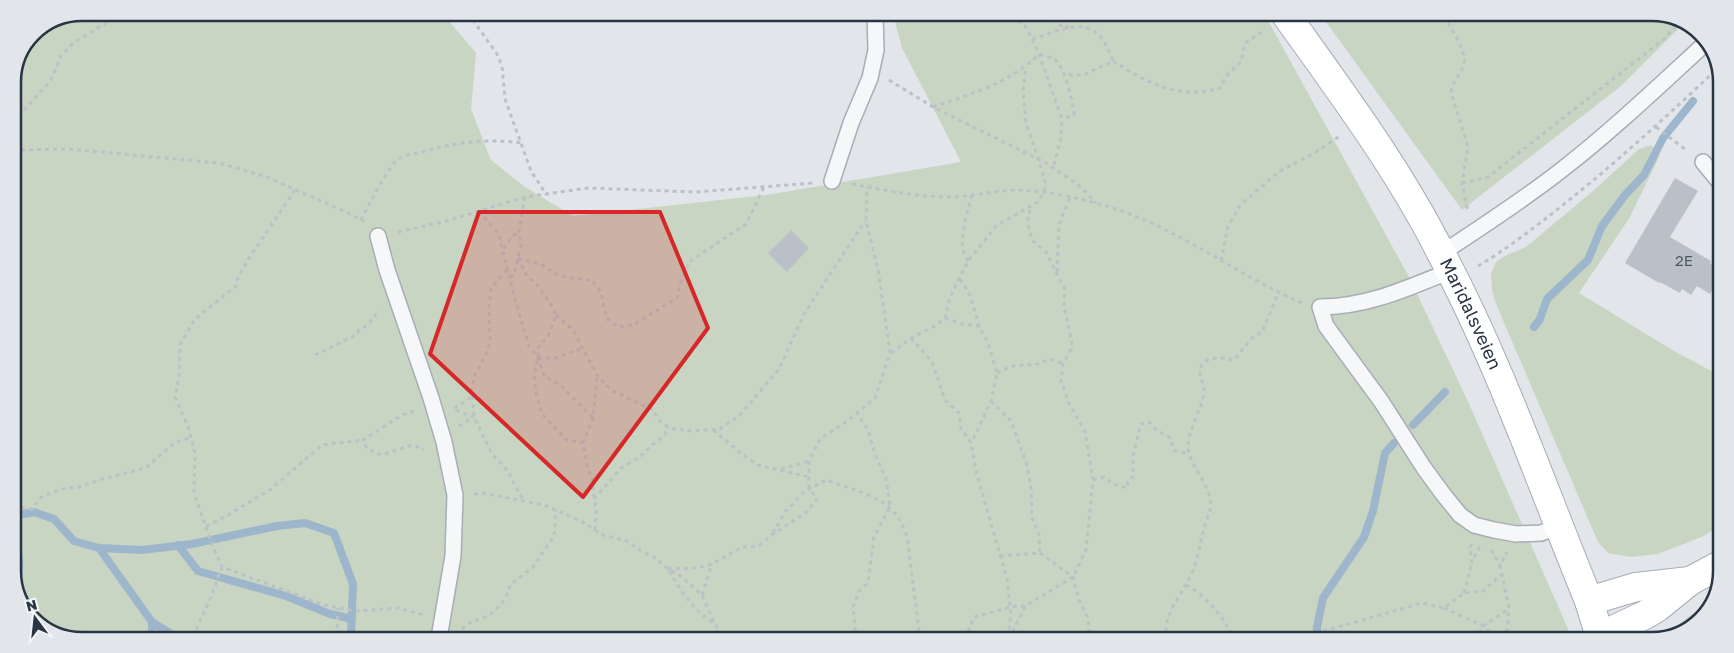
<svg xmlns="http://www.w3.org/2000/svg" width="1734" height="653" viewBox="0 0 1734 653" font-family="'Golos Text',sans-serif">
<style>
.green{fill:#c9d5c3}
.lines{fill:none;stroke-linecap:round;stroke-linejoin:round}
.stream{stroke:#9db6cb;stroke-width:8}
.building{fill:#bac0c8}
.lane-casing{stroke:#a7adb5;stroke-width:18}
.secondary-casing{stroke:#a7adb5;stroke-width:30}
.path{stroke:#bcc1c6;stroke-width:3;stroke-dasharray:4 4;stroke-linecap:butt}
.lane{stroke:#f5f7f9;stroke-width:15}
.secondary{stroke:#fff;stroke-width:28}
.marked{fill:#d62828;fill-opacity:0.2;stroke:#d62828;stroke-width:4;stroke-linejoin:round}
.labels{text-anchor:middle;stroke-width:4;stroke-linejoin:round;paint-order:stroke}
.number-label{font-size:15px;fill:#4e5864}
.street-label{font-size:18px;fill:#2a3543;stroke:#f2f5f8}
.rim{fill:none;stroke:#2a3543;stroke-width:2.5}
</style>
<rect width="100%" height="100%" fill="#e2e6eb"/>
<!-- green -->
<path class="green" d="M82,13H442L476,53L471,109L491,160L525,187L573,216L766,195L961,162L902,48L893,14L1265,15L1408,275L1466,397L1573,640L60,637L27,613L13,576V78L33,33Z
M1321,15L1674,16L1684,23L1621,86L1462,210Z
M1651,145L1660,155L1630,217L1579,293L1674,351L1719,375L1718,526L1704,536L1658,554L1631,557L1608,553L1598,542L1496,304L1492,290L1491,274L1496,262L1507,255L1526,247L1593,191L1639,149Z
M1712,602L1694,626L1669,635V632L1692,614Z"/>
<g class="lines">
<!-- stream -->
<path class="stream" d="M1534,327L1540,319L1547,299L1588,260L1602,226L1625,195L1644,175L1663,138L1693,101
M1413,425L1445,392
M13,516L34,512L54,519L74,541L99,548L142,550L192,544L277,526L305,523L334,533L353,584L351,637
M13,541C22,554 20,571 16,586
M178,545L198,571L286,596L330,614L352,619
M99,548L152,622L176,637
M152,637V622
M1317,640V627L1323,598L1364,537L1373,511L1385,453L1394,443"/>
</g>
<!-- building -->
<path class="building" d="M1675,178L1698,191L1670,237L1711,261L1710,263L1720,269V276L1710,294L1697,286L1691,295L1682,289L1680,293L1660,282L1659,283L1625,263Z
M791,230L809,248L787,272L768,253Z"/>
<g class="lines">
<defs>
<path id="lane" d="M1703,162L1721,184
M832,181L851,123L870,78L876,50L875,14
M378,236L387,270L431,398L444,442L455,495L453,556L439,638
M1442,253C1483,226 1525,199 1564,168C1614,129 1661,84 1708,41
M1450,271C1408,288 1367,307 1320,307L1326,326L1381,401L1424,468L1443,494L1460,515L1474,525L1494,530L1516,534L1541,533L1559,526"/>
<g id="secondary">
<path id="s1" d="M1286,15C1341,92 1398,168 1441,253C1500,364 1541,484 1589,601L1601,640"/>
<path d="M1589,601L1636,587L1690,581"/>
<path d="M1600,636L1645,615L1658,607L1690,581L1718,566"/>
</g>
</defs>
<!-- lane casing -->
<use href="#lane" class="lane-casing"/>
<!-- secondary casing -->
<use href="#secondary" class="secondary-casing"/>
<!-- path -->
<path class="path" d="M468,13L497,54L502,66L505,99L531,171L546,194
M1012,15L1026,27L1032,39L1039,54L1062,119L1061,138L1053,168
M1046,15L1066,29
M1444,16C1449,26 1467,52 1464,63C1462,73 1453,81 1451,92L1468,147L1462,183L1468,212
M1067,29V15
M1032,39C1073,27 1095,11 1113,61L1084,75H1065
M1113,61C1146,82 1180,101 1220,88L1226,76L1241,62L1245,43L1265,30
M889,80L933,107L1046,163L1081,187L1096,203
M933,107C971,94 1010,83 1039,54C1044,56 1050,57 1054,59C1064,65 1074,104 1074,115L1062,119
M13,110L17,118
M13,122L51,80L61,56L73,43L106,23L114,13
M1656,127L1686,150
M13,150L69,149L219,163L267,177L348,213L365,222
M1462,183L1488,177L1664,39L1680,21
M852,184C884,190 917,197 949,197C970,197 992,191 1013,190C1043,190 1074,197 1102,205C1174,224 1234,274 1302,303
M295,190L251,255L238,277L236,286L195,319L180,345L179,376L175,397L188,426L195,453L194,492L212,545L222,567L324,605L356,611L399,608L424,615
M479,211L499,235L513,292L529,346L538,358L544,375L547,378L559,384L593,418
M361,220C368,207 389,164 400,158C405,155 413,154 418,153C452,143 487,138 522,143
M398,232L446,221L525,197L588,188L696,192L813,183
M504,249L510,239L519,231
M518,258L542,265L558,275L571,278L591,280L601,292L607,319L618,327L633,325L677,298L681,281L689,262L746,224L764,187
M518,258L527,276L539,287L551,305L556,315L548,336L538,348V358L534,376L536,393L542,414L567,440L583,443
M968,261C967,258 964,254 963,250C960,237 968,208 972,195
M1221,261L1228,226L1241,204L1280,171L1313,154L1340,136
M1478,266C1502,252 1527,233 1549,216C1608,170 1663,120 1718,68
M507,270L491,288L489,306L490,339L487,352L475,375L472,389L473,402L474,417L492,454L507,470L523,500
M1057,272L1059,225L1070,197
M510,278L514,274L521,245L519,231L525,197
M960,279L970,295L979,326L988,343L997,373L991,401L972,442
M556,315L573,330L597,375L611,390L653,410L659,420L669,428L690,431L720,429L739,416L779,369L804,314L865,221
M945,318L963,324L979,326
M911,338L932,362L945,400L959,413L961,428L971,443L976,471L1007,579L1011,614L1008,639
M891,353L911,338L935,326L945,318L950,297L968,261L996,226L1038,202L1044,192L1045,181L1042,170L1026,123L1023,90L1026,67
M315,355L356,335L359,330L368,325L379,310
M538,358H555L583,348
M997,373L1012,366L1037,364L1050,359L1063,364
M991,401L1011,421L1027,465L1031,488L1032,518L1039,535L1040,553
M454,408L462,404L472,396
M456,410L473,417
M414,411L402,415L363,440L367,449L382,455L412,445L424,449
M459,426L474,417
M713,430L743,455L758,465L809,477
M781,469L809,461
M1093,480L1104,477L1114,484L1127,488L1128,481L1133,477V456L1141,424L1149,422L1156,430L1169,437L1174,450L1189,454
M474,494L482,493L544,505L581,521L603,535L627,541L641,551L654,557L668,569L682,577L702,595L715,624L724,638
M594,499L621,468L640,457L652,445L664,436L669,428
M13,507L32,509L40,498L50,493L66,488L79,487L106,478L146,468L174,443L191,437
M206,526L225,517L271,489L322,445L363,440
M595,530L596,511L592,479L587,466L583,443L593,418L597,376
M773,533L786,511L804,492L826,480C843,486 879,496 891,509C899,517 903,526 907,536L920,639
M1472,544L1470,547L1472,562L1480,546
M1491,550L1500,565
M1000,556L1040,553L1073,577L1079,600L1088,618L1089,630L1086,639
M668,569L695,568L712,564L742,547L758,546L773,534L807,512L817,499L809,488V461L820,439L847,421L875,398L890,353L878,269L866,221L867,187
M669,571C683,594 692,609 715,624
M1186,585C1200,592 1212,605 1222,618C1228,626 1230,635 1240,640
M1464,593L1472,562
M702,595L712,564
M338,608L337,629L342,637
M1444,608L1483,626L1500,640
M462,629C468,622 474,621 483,618C496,613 508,598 510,585L533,567L554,536L556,510
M193,637L211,597L222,567
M856,639L853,607L859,591L868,583L874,537L890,507L886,479L875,454L868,430L857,413
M965,639L974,617L1010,607L1025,606L1073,577L1086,550L1093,480L1085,432L1069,403L1061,381L1063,364L1071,349L1072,343L1064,306L1065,290L1046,252L1032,240L1028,224V215L1032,206
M1009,639L1025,607
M1167,639C1161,616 1183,593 1192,573C1199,557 1200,541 1205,525C1206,520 1209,515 1210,510C1214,489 1194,472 1189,453C1184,434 1203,410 1204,391C1204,381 1196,374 1202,365C1209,355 1224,358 1234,360L1251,339L1262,332L1279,291
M1310,640L1324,631L1422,603L1444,608L1464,593L1483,591L1501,575
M1475,640L1483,626L1509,609
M1506,640L1509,608L1500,565L1507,552"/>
<!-- lane -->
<use href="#lane" class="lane"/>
<!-- secondary -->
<use href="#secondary" class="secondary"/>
</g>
<!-- marked area -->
<path class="marked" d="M479,212H660L708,328L583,497L430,354Z"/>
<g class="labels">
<!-- number labels -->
<g class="number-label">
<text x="1684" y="266">2E</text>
</g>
<!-- street labels -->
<g class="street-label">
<text dy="6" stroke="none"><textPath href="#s1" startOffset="352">Maridalsveien</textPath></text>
</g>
</g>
<!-- crop -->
<path d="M0 0H1734V653H0ZM82 21H1652A61 61 0 0 1 1713 82V571A61 61 0 0 1 1652 632H82A61 61 0 0 1 21 571V82A61 61 0 0 1 82 21Z" fill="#e2e6ea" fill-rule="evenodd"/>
<path class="rim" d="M82 21H1652A61 61 0 0 1 1713 82V571A61 61 0 0 1 1652 632H82A61 61 0 0 1 21 571V82A61 61 0 0 1 82 21Z"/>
<!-- north arrow -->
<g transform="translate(35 618) rotate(345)" stroke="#f2f5f8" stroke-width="4" paint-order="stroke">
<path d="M0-4L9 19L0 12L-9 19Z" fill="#2a3543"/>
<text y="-8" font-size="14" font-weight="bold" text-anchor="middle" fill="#2a3543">N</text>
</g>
</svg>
